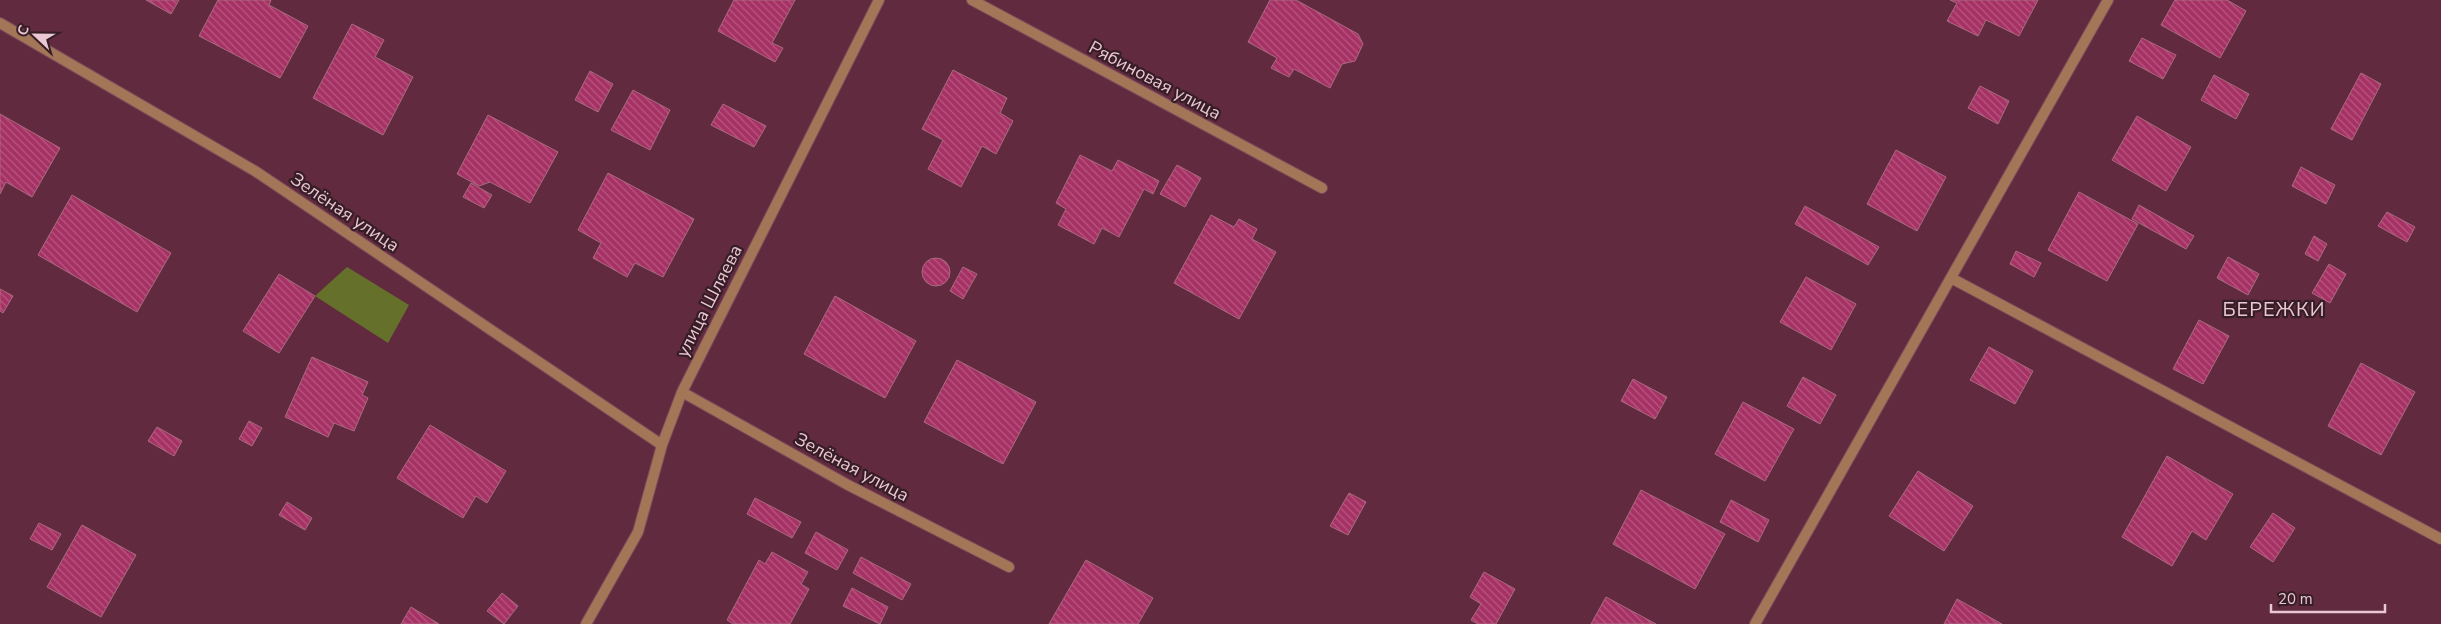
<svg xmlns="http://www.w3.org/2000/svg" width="2441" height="624" viewBox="0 0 2441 624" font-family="'Nunito Sans',sans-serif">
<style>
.green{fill:#65712b}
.building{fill:url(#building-back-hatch);stroke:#a96b80}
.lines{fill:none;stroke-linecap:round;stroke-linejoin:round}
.street-casing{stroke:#7c495c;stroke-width:12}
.street{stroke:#a27656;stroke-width:10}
.labels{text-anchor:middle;stroke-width:4.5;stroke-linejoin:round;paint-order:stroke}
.street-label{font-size:18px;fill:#eac7d2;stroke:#361d26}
.quarter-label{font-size:20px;letter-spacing:1px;fill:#eac7d2;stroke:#361d26}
</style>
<defs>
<pattern id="building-back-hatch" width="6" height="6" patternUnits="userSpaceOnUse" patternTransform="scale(1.25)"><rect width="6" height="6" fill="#a63164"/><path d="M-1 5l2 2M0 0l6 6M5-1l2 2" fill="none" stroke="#b75780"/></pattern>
</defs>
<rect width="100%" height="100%" fill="#612a3f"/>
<!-- green -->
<path class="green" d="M347,267L409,305L388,343L315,296Z"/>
<!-- building -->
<path class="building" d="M146,0H179L171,14Z
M218,0H271L269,5L308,26L280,78L199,36Z
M734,0H795L772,43L783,48L775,62L718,31Z
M1270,0H1296L1358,34L1363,44L1355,61L1342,64L1330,88L1294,69L1289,77L1271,68L1277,58L1248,42Z
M1950,0H2038L2019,36L1986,20L1978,36L1947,21L1957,3Z
M2175,0H2227L2246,11L2220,58L2161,25Z
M352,24L384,40L375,57L413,77L383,135L313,98Z
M2142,38L2176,55L2163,79L2129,61Z
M953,70L1007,98L1000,113L1013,121L996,154L982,146L961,187L928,169L943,140L922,129Z
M590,71L613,84L598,112L575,100Z
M2361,73L2381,84L2352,140L2331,129Z
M2214,75L2249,94L2236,119L2201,100Z
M1980,86L2009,101L1998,124L1968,108Z
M633,90L670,110L650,150L611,130Z
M723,104L766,126L754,147L711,125Z
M0,114L60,148L32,197L6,182L0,194Z
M488,115L558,152L530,203L490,182L479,186L457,174Z
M2137,116L2191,147L2166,191L2112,160Z
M1896,150L1946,177L1917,231L1867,204Z
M1080,155L1112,171L1118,160L1159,181L1153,194L1144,189L1119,237L1102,228L1094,244L1058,225L1066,209L1056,203Z
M1177,165L1201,178L1185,207L1160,194Z
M2301,167L2335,185L2326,204L2292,186Z
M608,173L694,219L663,277L635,263L627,277L593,258L601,243L578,230Z
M471,183L492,195L484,208L463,197Z
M2079,192L2138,224L2107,281L2048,250Z
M72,195L171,253L137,312L38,255Z
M2139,205L2194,236L2186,249L2132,219Z
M1805,206L1879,247L1868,265L1795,224Z
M2387,212L2415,227L2407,242L2378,226Z
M1211,215L1234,227L1239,219L1257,229L1252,239L1276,252L1239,319L1174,283Z
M2314,236L2327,244L2318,261L2305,254Z
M2016,251L2041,263L2034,277L2010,264Z
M2228,257L2259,274L2248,295L2217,278Z
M922 272a14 14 0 1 1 28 0a14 14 0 1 1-28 0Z
M2329,264L2346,274L2330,303L2312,293Z
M963,267L977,274L963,299L950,291Z
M279,274L315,296L279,353L243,331Z
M1806,277L1856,304L1831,350L1780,322Z
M0,289L13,296L3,313L0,311Z
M835,296L916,341L885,398L804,354Z
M2199,320L2229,336L2203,384L2173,369Z
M1989,347L2033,371L2015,404L1970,380Z
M312,357L368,382L362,395L368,398L354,431L334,423L328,437L285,417Z
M957,360L1036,402L1003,464L924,422Z
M2361,363L2415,392L2381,455L2328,426Z
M1803,377L1836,395L1820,424L1787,406Z
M1633,379L1667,397L1655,419L1621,401Z
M1743,402L1794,429L1765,481L1715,454Z
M249,421L262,428L252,446L239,439Z
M430,425L506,471L487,503L476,496L463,518L397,478Z
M157,427L182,441L174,456L148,441Z
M2167,456L2233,494L2206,540L2192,531L2172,566L2122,537Z
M1918,471L1973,506L1944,551L1889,516Z
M1641,490L1725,534L1695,589L1613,544Z
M1349,493L1366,502L1348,535L1330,526Z
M755,498L801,522L792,538L747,514Z
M1731,500L1769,520L1758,542L1720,522Z
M287,502L312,518L305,530L279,515Z
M2273,513L2295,528L2273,562L2250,547Z
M39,523L61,534L52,550L30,539Z
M82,525L136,555L101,617L47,587Z
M816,532L848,550L837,570L805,553Z
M772,552L808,572L801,584L809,589L790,624H733L727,620L759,560L765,564Z
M861,557L911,584L902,600L853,573Z
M1086,560L1153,598L1138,624H1049Z
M1484,572L1515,589L1496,624H1478L1471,620L1481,604L1470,597Z
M852,588L888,607L880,624L843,606Z
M502,593L518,606L504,624L487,611Z
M1606,597L1656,624H1591Z
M1957,599L2002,624H1944Z
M411,607L439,624H401Z"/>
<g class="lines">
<defs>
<path id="street" d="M972,0L1322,188
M0,23L255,171L662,445
M1951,278L2441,539
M682,392L848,485L1009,567
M586,624L638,532L662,445L682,392L879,0
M1755,624L2108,0"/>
</defs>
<!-- street casing -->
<use href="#street" class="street-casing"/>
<!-- street -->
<use href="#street" class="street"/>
</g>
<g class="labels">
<!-- street labels -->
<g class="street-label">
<text transform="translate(1155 80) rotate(28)" y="6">Рябиновая улица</text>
<text transform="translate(345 212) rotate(34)" y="6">Зелёная улица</text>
<text transform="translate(709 301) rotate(-63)" y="6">улица Шляева</text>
<text transform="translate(852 467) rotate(28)" y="6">Зелёная улица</text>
</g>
<!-- quarter labels -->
<g class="quarter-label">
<text x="2274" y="316">БЕРЕЖКИ</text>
</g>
</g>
<!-- north arrow -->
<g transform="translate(35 35) rotate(292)" stroke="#361d26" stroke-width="4" paint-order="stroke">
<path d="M0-4L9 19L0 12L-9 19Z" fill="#eac7d2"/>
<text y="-8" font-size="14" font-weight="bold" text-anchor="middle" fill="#eac7d2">С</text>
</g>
<!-- scale -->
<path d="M2271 604v8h114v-8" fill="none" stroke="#eac7d2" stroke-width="2.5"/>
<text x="2278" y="604" font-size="15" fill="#eac7d2" stroke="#361d26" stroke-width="4" paint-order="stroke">20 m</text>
</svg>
